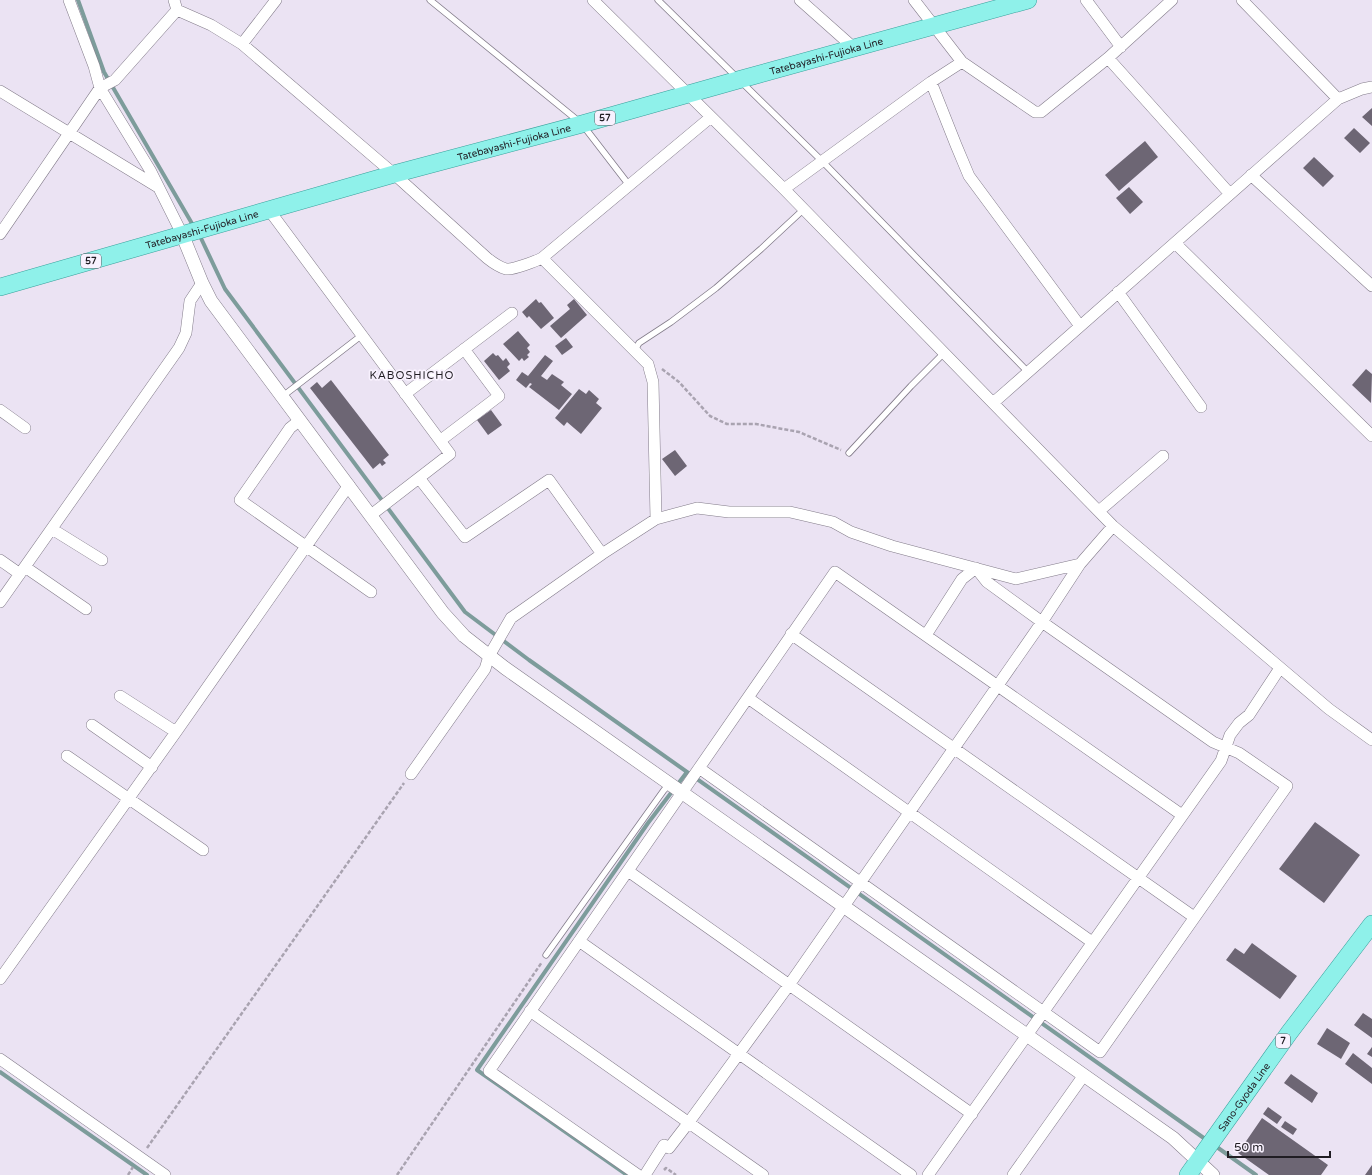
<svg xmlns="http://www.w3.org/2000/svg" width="1372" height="1175" viewBox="0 0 1372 1175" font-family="'Varela Round',sans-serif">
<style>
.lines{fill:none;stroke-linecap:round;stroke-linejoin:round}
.stream{stroke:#7d9c9b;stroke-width:4}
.building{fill:#6d6674}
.service-casing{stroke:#837c8a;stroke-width:7}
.minor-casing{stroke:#837c8a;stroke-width:12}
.tertiary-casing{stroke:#837c8a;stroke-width:14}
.primary-casing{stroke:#38a09b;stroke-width:18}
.path{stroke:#a9a3b0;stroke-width:2.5;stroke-dasharray:4 2;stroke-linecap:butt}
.service{stroke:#fff;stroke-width:5.5}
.minor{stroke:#fff;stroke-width:11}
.tertiary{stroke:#fff;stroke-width:13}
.primary{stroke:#8ff1ea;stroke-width:17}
.labels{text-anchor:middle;stroke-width:3.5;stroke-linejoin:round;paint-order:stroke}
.shield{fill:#f8f1fe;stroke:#615d65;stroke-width:1}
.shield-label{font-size:9px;font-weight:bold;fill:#201d23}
.street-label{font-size:10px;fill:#201d23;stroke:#f8f1fe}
.neighbourhood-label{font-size:11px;letter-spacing:1px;fill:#201d23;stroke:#f8f1fe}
</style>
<rect width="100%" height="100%" fill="#ebe3f3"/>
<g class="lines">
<!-- stream -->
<path class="stream" d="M78,0L104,72L194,227
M199,234L225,289L465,612L529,660L1208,1141
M0,1072L147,1175
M1214,1145L1256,1175
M627,1175L477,1070L648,823L687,772"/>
</g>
<!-- building -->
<path class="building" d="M1372,108V126L1362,117Z
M1354,128L1370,143L1360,153L1344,138Z
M1145,141L1158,157L1119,191L1105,175Z
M1314,157L1334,176L1323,187L1303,168Z
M1129,187L1143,202L1130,214L1116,198Z
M536,299L539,303L541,302L554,318L541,329L529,316L527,318L522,312Z
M574,299L587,315L561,338L550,326L570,309L567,305Z
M518,331L530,345L527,348L530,352L527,355L529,357L524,361L522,358L519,361L503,344Z
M566,338L573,347L562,355L555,346Z
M493,353L496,356L498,355L503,361L506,358L510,364L507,367L510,371L499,380L484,361Z
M545,355L553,361L541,376L547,380L552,374L564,382L561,385L572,394L559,410L529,387L532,384L530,383L526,388L516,380L522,372L528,376Z
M1366,369L1372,374L1371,403L1352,385Z
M331,380L389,455L383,460L386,463L382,466L380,463L373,469L310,388L317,382L322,388Z
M579,389L586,394L589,390L599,399L596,403L602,408L581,434L567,422L564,426L555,418Z
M491,410L502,425L488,435L477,420Z
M675,450L687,466L675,476L662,459Z
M1315,822L1360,855L1324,903L1279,869Z
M1252,943L1297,976L1280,999L1226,960L1235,948L1244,954Z
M1363,1013L1372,1019V1038L1354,1025Z
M1327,1028L1350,1043L1341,1059L1317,1044Z
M1372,1047V1057L1367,1054Z
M1353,1053L1372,1068V1084L1345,1064Z
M1291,1074L1318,1093L1312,1103L1284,1083Z
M1268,1107L1282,1117L1277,1124L1263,1114Z
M1262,1118L1328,1165L1321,1175H1269L1238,1153Z
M1285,1121L1297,1129L1293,1135L1281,1127Z
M1372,1165V1175H1365Z"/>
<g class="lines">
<defs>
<path id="service" d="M430,0L582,124L629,185
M658,0L822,161L1028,372
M635,350L639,343L671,322L716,288L761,249L804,209
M283,396L362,335
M849,453L911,386L944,353
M546,955L664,790L670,784"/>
<path id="minor" d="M69,0L94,66L100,88L150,170L182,234
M174,0L177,10
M593,0L784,189L1113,526L1329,709L1372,740
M800,0L854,48
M914,0L962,62L1035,112H1041L1108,58L1172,0
M1086,0L1121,47
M1242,0L1338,99
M242,44L276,0
M1108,58L1230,194
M931,82L956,145L969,176L1080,326
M0,91L158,187
M1251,175L1372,286
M784,189L931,82L962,62
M269,210L450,454L371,515
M0,234L100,88L115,80L177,10L211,25L242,44L394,174L487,258C492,262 499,267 506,269C513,270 536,261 542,258L711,117
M1175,243L1372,436
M542,258L648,364L653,382L656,519
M1118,292L1201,407
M405,394L512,313
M993,403L1338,99L1362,89L1372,87
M0,410L25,428
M300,420L290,428L240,500L371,592
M441,440L499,396L464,349
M419,478L465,537L549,480L602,554
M1099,511L1163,456
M52,529L102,560
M0,560L20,574
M25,567L86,609
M0,602L179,348L186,333L190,301L202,283
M791,634L1194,917
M120,696L176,732
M748,698L1092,942
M92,725L152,767
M67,756L203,850
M699,768L1100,1052L1287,786L1239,753L1213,742L1042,622L987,582L976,568L962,579L926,635
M411,774L485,669L489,656L511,618L602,554L656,519L697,508L729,512H790L833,522L851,532L892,546L1016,579L1080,564
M628,871L972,1114
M579,941L911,1175
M0,979L176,732L349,485
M530,1011L763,1175
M0,1059L165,1175
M638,1175L489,1071L835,572L1182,815
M645,1175L664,1145L669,1148L689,1122L789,985L1042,622L1080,564L1113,526
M928,1175L1221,761L1230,735L1239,723L1249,715L1280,668
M1013,1175L1084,1075"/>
<path id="tertiary" d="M182,234L202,283L211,301L443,613L464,636L505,668L1173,1138L1213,1175"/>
<g id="primary">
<path id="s1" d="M0,287L394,174L582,124L738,80L1028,0"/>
<path id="s2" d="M1188,1175L1289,1033L1372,924"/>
</g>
</defs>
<!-- service casing -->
<use href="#service" class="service-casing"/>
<!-- minor casing -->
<use href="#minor" class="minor-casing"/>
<!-- tertiary casing -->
<use href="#tertiary" class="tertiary-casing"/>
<!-- primary casing -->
<use href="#primary" class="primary-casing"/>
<!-- path -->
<path class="path" d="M662,369L679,382L710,416L727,424H756L799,432L841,450
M147,1148L404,783
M664,1170L666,1168L676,1175
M128,1175L133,1167
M397,1175L542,962"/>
<!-- service -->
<use href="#service" class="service"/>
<!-- minor -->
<use href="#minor" class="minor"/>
<!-- tertiary -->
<use href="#tertiary" class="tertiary"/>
<!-- primary -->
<use href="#primary" class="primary"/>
</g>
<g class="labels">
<!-- shield labels -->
<g class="shield">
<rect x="595" y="111" width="20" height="14" rx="3"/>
<rect x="81" y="254" width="20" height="14" rx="3"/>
<rect x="1276" y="1034" width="14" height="14" rx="3"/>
</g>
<g class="shield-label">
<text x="605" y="121">57</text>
<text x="91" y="264">57</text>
<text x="1283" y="1044">7</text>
</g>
<!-- street labels -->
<g class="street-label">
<text dy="4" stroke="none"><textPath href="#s1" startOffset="858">Tatebayashi-Fujioka Line</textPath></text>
<text dy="4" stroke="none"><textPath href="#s1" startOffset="534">Tatebayashi-Fujioka Line</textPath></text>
<text dy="4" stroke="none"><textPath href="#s1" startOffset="210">Tatebayashi-Fujioka Line</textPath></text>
<text dy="4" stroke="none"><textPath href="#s2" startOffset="96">Sano-Gyoda Line</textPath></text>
</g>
<!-- neighbourhood labels -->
<g class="neighbourhood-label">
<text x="412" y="379">KABOSHICHO</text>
</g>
</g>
<!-- scale -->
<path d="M1228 1151v6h102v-6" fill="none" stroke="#201d23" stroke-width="2"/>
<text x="1234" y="1151" font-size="12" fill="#201d23" stroke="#f8f1fe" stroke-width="3" paint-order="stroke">50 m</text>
</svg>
